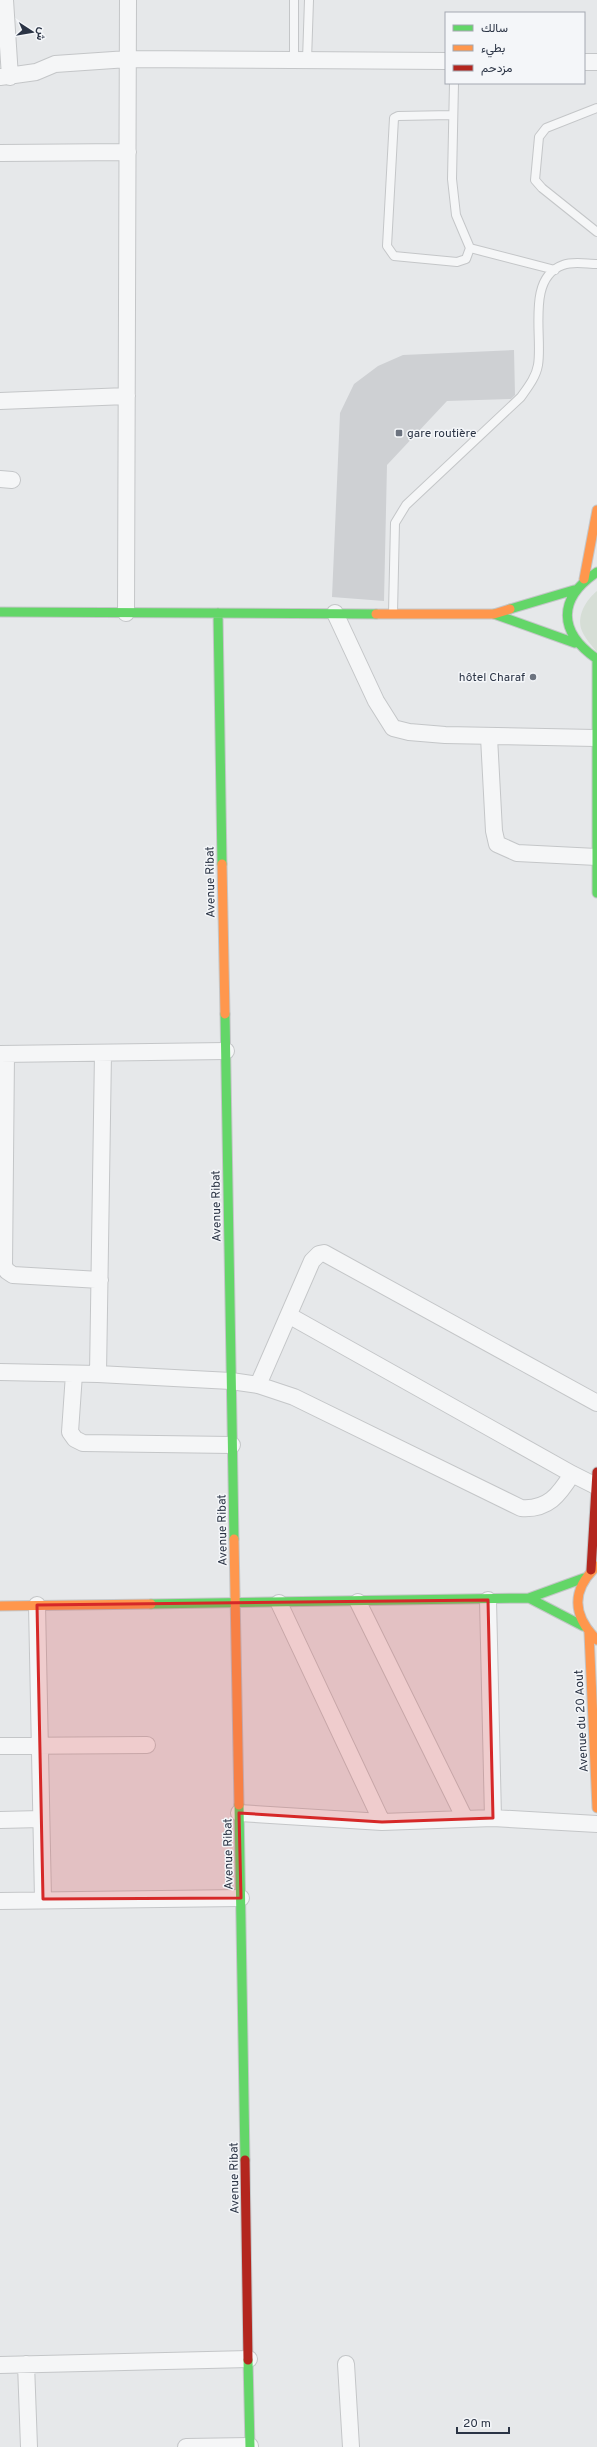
<svg xmlns="http://www.w3.org/2000/svg" width="597" height="2447" viewBox="0 0 597 2447" font-family="Overpass,Vazirmatn,sans-serif">
<style>
.green{fill:#d6ded6}
.building{fill:#ced0d3}
.lines{fill:none;stroke-linecap:round;stroke-linejoin:round}
.lane-casing{stroke:#c4c6c8;stroke-width:10}
.street-casing{stroke:#c4c6c8;stroke-width:18}
.fast-casing{stroke:#c4c6c8;stroke-width:11}
.slow-casing{stroke:#c4c6c8;stroke-width:11}
.jam-casing{stroke:#c4c6c8;stroke-width:11}
.lane{stroke:#f5f6f7;stroke-width:8}
.street{stroke:#f5f6f7;stroke-width:16}
.fast{stroke:#63d668;stroke-width:9}
.slow{stroke:#ff974d;stroke-width:9}
.jam{stroke:#b3261e;stroke-width:9}
.marked{fill:#d62828;fill-opacity:0.2;stroke:#d62828;stroke-width:3;stroke-linejoin:round}
.poi-dot{fill:#6c737f;stroke:#f4f6f9;stroke-width:1.5}
.labels{text-anchor:middle;stroke-width:3;stroke-linejoin:round;paint-order:stroke}
.poi-label{font-size:12px;fill:#2b3445;stroke:#f4f6f9;text-anchor:start}
.street-label{font-size:12px;fill:#2b3445;stroke:#f4f6f9}
</style>
<rect width="100%" height="100%" fill="#e6e8ea"/>
<!-- green -->
<path class="green" d="M597,591V652C592,646 585,638 582,631C576,616 586,600 597,591Z"/>
<!-- building -->
<path class="building" d="M514,350L515,395L511,399L447,401L387,465L384,601L332,597L340,413L354,384L378,366L403,355Z"/>
<g class="lines">
<defs>
<path id="lane" d="M294,60V0
M307,60L309,0
M454,83L452,179L456,215L470,248L555,270
M597,108L546,128L539,137L535,180L542,188L597,232
M452,115L398,116L394,118L387,246L394,256L457,262L466,259L470,248
M393,613L395,523L406,505L521,397C528,387 536,377 538,365C543,336 526,278 563,265C573,261 587,264 597,264"/>
<path id="street" d="M5,0L10,77
M584,62H597
M0,77L36,72L55,64L128,59L446,61
M0,153L128,152
M0,401L127,396
M0,479L12,480
M126,613L128,0
M335,613L376,701L393,728L409,732L445,735L595,738
M489,737L494,831L497,844L517,853L597,857
M0,1054L226,1051
M6,1054L4,1266L7,1271L13,1275L100,1280
M290,1316L572,1474L596,1486
M0,1372L98,1374L231,1381L258,1385L294,1397L521,1508C548,1510 559,1495 572,1474
M74,1374L70,1432L75,1439L83,1443L232,1445
M98,1374L103,1053
M258,1385L312,1261L319,1254L324,1253L597,1403
M488,1600L493,1818
M358,1602L465,1819
M279,1603L382,1822
M37,1605L43,1899
M0,1746L147,1745
M239,1813L382,1822L493,1818L597,1824
M0,1820L41,1819
M0,1901L241,1898
M26,2364L29,2447
M346,2364L351,2447
M0,2365L249,2359
M186,2447L250,2446"/>
<path id="fast" d="M597,572C557,599 558,632 597,659
M510,609L574,590
M0,612L376,614
M218,613L222,864
M494,614L575,643
M597,661V893
M225,1014L234,1539
M529,1598L583,1626
M151,1604L529,1598L584,1578
M239,1805L245,2160
M248,2360L250,2447"/>
<path id="slow" d="M584,579L597,510
M376,614H494L510,609
M222,864L225,1014
M234,1539L239,1805
M597,1566C571,1590 572,1615 597,1640
M0,1606L151,1604
M589,1633L597,1808"/>
<path id="jam" d="M591,1570L597,1472
M245,2160L248,2360"/>
</defs>
<!-- lane casing -->
<use href="#lane" class="lane-casing"/>
<!-- street casing -->
<use href="#street" class="street-casing"/>
<!-- fast casing -->
<use href="#fast" class="fast-casing"/>
<!-- slow casing -->
<use href="#slow" class="slow-casing"/>
<!-- jam casing -->
<use href="#jam" class="jam-casing"/>
<!-- lane -->
<use href="#lane" class="lane"/>
<!-- street -->
<use href="#street" class="street"/>
<!-- fast -->
<use href="#fast" class="fast"/>
<!-- slow -->
<use href="#slow" class="slow"/>
<!-- jam -->
<use href="#jam" class="jam"/>
</g>
<!-- marked area -->
<path class="marked" d="M488,1600L493,1818L382,1822L239,1813L241,1898L43,1899L37,1605Z"/>
<!-- markers -->
<g class="poi-dot">
<rect x="395" y="429" width="8" height="8" rx="2"/>
<circle cx="533" cy="677" r="4"/>
</g>
<g class="labels">
<!-- poi labels -->
<g class="poi-label">
<text x="407" y="437">gare routière</text>
<text x="525" y="681" text-anchor="end">hôtel Charaf</text>
</g>
<!-- street labels -->
<g class="street-label">
<text transform="translate(210 882) rotate(-91)" y="4">Avenue Ribat</text>
<text transform="translate(216 1206) rotate(-91)" y="4">Avenue Ribat</text>
<text transform="translate(222 1530) rotate(-91)" y="4">Avenue Ribat</text>
<text transform="translate(581 1721) rotate(-93)" y="4">Avenue du 20 Aout</text>
<text transform="translate(228 1854) rotate(-91)" y="4">Avenue Ribat</text>
<text transform="translate(234 2178) rotate(-91)" y="4">Avenue Ribat</text>
</g>
</g>
<!-- legend -->
<rect x="445" y="12" width="140" height="72" fill="#f4f6f9" stroke="#a4a8b1"/>
<rect x="453" y="25" width="20" height="6" fill="#63d668" stroke="#a4a8b1"/>
<text x="481" y="32" font-size="12" fill="#2b3445">سالك</text>
<rect x="453" y="45" width="20" height="6" fill="#ff974d" stroke="#a4a8b1"/>
<text x="481" y="52" font-size="12" fill="#2b3445">بطيء</text>
<rect x="453" y="65" width="20" height="6" fill="#b3261e" stroke="#a4a8b1"/>
<text x="481" y="72" font-size="12" fill="#2b3445">مزدحم</text>
<!-- north arrow -->
<g transform="translate(32 32) rotate(102)" stroke="#f4f6f9" stroke-width="3" paint-order="stroke">
<path d="M0-3L7 15L0 10L-7 15Z" fill="#2b3445"/>
<text y="-6" font-size="11" font-weight="bold" text-anchor="middle" fill="#2b3445">ش</text>
</g>
<!-- scale -->
<path d="M457 2427v6h52v-6" fill="none" stroke="#2b3445" stroke-width="2"/>
<text x="463" y="2427" font-size="12" fill="#2b3445" stroke="#f4f6f9" stroke-width="3" paint-order="stroke">20 m</text>
</svg>
